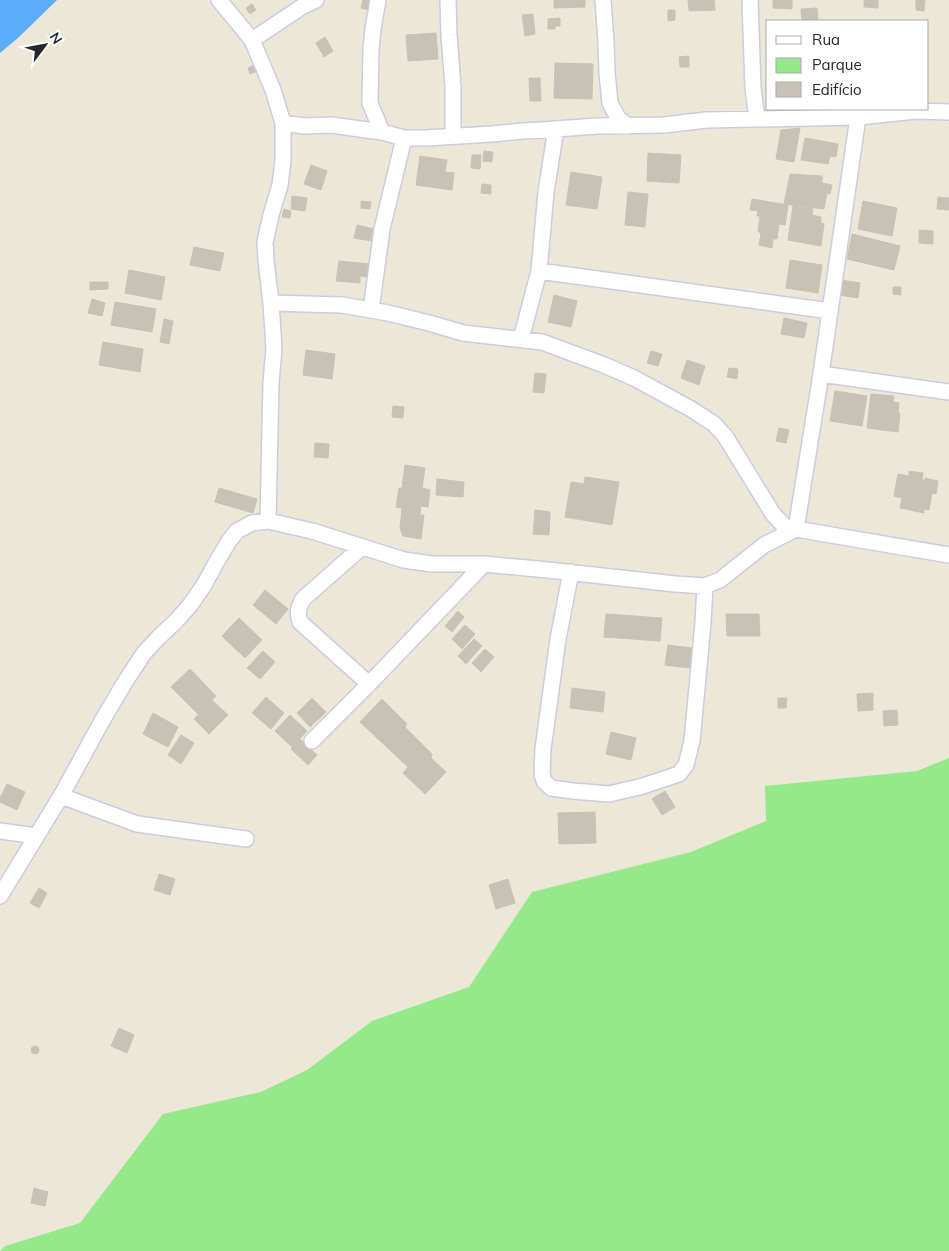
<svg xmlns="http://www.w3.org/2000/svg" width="949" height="1251" viewBox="0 0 949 1251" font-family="Mulish,sans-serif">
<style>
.green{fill:#96e98b}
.water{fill:#5badfb}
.building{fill:#c6c3b6;stroke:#c6c4b0}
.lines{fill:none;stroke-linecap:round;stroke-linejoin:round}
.street-casing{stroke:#cccbe2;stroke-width:18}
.street{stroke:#fff;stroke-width:15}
</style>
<rect width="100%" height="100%" fill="#ece7d6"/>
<!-- green -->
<path class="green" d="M949,758V1251H0L5,1246L80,1223L163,1114L261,1092L307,1070L372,1021L469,987L532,892L691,852L766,821L765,786L917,771Z"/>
<!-- water -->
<path class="water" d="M0,0H57L19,37L0,53Z"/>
<!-- building -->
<path class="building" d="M363,0H372L370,10L361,8Z
M554,0H585V7L554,8Z
M688,0H714L715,10L689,11Z
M773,0H792V9L773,8Z
M864,0H878V8L864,7Z
M916,0H925L924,11L916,10Z
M252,4L256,10L250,14L246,8Z
M817,8L818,21H802L801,9Z
M668,10H675V20L668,21Z
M533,14L535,34L525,36L522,15Z
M560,18V26H555V29H548V19Z
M436,33L438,59L408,61L406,35Z
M325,37L333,51L324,57L316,43Z
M689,56V67H680L679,57Z
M555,63L593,64L592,99L554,98Z
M255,65L258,71L250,74L248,68Z
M529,78H540L541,101H530Z
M800,128L794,162L776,159L781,130Z
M805,138L838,144L836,157L830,156L828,164L801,160Z
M484,151L493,152L492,162L483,161Z
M648,153L681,155L679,183L647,181Z
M472,155H481L480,169L471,168Z
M420,156L447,160L445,172L454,173L452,190L416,185Z
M311,165L327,171L321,190L304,184Z
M571,172L602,177L597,209L566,205Z
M790,174L822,176V183L832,185L830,194L827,193L824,209L784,204Z
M482,184L491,185V194L481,193Z
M628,192L648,194L645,227L625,225Z
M292,196L307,198L305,211L291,209Z
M938,197L949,198V210L937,209Z
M752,199L788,205L785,225L779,224L777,239H773L772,248L759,245L761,234L758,231L760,216H757L758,211L750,210Z
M361,201L371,202L370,209L361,208Z
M863,201L897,208L892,236L858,229Z
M793,206L813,209L812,215L821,217V223L824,224L821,246L788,240Z
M284,209L291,211L290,218L282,217Z
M357,225L374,229L372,241L354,238Z
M919,230L933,231V244L919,243Z
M852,234L900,246L894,270L847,259Z
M194,247L224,253L220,271L190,265Z
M790,260L822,265L818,293L786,288Z
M339,261L371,264L369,277L360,276V283L336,281Z
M129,270L165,277L161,300L125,293Z
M841,280L860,283L858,298L839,295Z
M90,282H108V289L90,290Z
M893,287H901V295L893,294Z
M554,295L577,301L571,327L548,322Z
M92,299L105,303L102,316L88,313Z
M115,302L156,309L152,332L111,325Z
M784,318L807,323L804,338L781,334Z
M164,319L173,321L169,344L160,342Z
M103,342L143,349L140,372L99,365Z
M306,350L335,354L332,379L303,375Z
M651,351L662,354L658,366L647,363Z
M687,360L705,366L699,385L681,378Z
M729,368L738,369L737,379L727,377Z
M535,373L546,374L544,393L533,392Z
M835,391L867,396L862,426L830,421Z
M871,394L894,396L893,402L899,403L898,413H900L898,432L867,428Z
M393,406L404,407L403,418L392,417Z
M779,428L789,430L786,443L776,441Z
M315,443L329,444L328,458L314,457Z
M405,465L425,468L422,488L430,490L428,507L421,506L420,515H424L421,539L403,536L400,528L402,508L396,507L399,488H402Z
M909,471L923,473L922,480H925V478L938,481L936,494L932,493L929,510L924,509V513L900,508L902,498L894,496L898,474L909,476Z
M585,477L619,482L612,525L565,517L571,482L584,484Z
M437,479L464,482L463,497L436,495Z
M219,488L257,499L253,513L215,502Z
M535,510L550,512L549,535L533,534Z
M265,590L288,609L276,624L253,605Z
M458,611L464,617L452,632L445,626Z
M606,614L662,618L660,641L604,637Z
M726,614H759L760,636H727Z
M239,618L262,640L245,658L222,636Z
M465,625L475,634L462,649L452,639Z
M474,639L482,646L466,664L458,656Z
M668,645L692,648L690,668L665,665Z
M485,649L494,657L481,672L472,663Z
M263,651L275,662L260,679L247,668Z
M190,669L216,696L198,714L171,687Z
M572,688L605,692L603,712L570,708Z
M873,693V710L858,711L857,694Z
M266,697L284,713L271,729L252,713Z
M312,698L326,712L310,727L297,713Z
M778,698H787L786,708H778Z
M382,699L407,724L405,727L432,754L431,758L446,772L425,794L403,773L408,767L360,722Z
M212,700L228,715L209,734L194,719Z
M897,710L898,725L884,726L883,711Z
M153,713L178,727L168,747L143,734Z
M290,715L307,731L292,747L275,731Z
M611,732L636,738L631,760L606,754Z
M181,735L194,743L181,764L168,755Z
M300,739L317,755L308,765L291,749Z
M7,784L25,792L17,810L0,802V798Z
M665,791L675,807L662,815L652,799Z
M595,812L596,843L559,844L558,813Z
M159,874L175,879L170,895L154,890Z
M508,879L515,903L496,909L489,885Z
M39,888L47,893L39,908L30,903Z
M119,1028L134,1035L127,1053L111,1046Z
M31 1050a4 4 0 1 1 8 0a4 4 0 1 1-8 0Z
M34,1188L48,1192L45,1206L31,1203Z"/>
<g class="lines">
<defs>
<path id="street" d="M219,0L252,40L273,90L283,123V161L280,185L271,215L265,242L266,261L271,303L274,348L271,383L268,521
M378,0L373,29L371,49L370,103L382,132
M448,0L449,35L453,87V136
M603,0L606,42L607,73L610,103L618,118L628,126
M750,0L753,88L757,119
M252,40L303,6L316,0
M283,123L304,126L331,125L382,132L404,138H426L492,134L523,131L556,129L597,126L664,125L706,120L858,117L916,111L949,112
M539,271L830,311
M271,303L342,305L388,313L429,323L463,333L542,342L604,365L634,378L691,409L714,424L725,436L773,514L789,531
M371,310L382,229L404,138
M521,339L539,271L546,192L556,129
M821,374L949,392
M796,529L821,374L858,117
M362,547L303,599C298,608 297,613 300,622L369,684
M571,572L558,639L543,749L542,774L544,781L551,788L573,791L609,794L643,786L679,774L686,765L692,741L703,623L705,586
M312,741L369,684L484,564
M61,796L137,824L246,839
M0,831L36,836
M0,896L61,796L102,721L125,682L144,653L158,638L176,621L191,604L204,585L216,563L229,541L237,531L252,523L268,521L312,531L404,560L432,564H484L548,570L675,584L705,586L720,580L764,545L796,529L949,555"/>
</defs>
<!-- street casing -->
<use href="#street" class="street-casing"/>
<!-- street -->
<use href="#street" class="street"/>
</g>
<!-- legend -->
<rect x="766" y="20" width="162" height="90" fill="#ffffff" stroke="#a9a9a9"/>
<rect x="776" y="36" width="25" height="8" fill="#ffffff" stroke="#a9a9a9"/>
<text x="812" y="45" font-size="15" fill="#272727">Rua</text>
<rect x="776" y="58" width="25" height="15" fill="#96e98b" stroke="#a9a9a9"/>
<text x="812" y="70" font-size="15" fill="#272727">Parque</text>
<rect x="776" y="82" width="25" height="15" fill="#c6c3b6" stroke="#a9a9a9"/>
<text x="812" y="95" font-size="15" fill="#272727">Edifício</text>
<!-- north arrow -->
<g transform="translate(45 45) rotate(58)" stroke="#ffffff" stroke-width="4" paint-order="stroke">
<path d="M0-4L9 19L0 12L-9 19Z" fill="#272727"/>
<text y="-8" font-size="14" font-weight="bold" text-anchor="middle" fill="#272727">N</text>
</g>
</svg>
